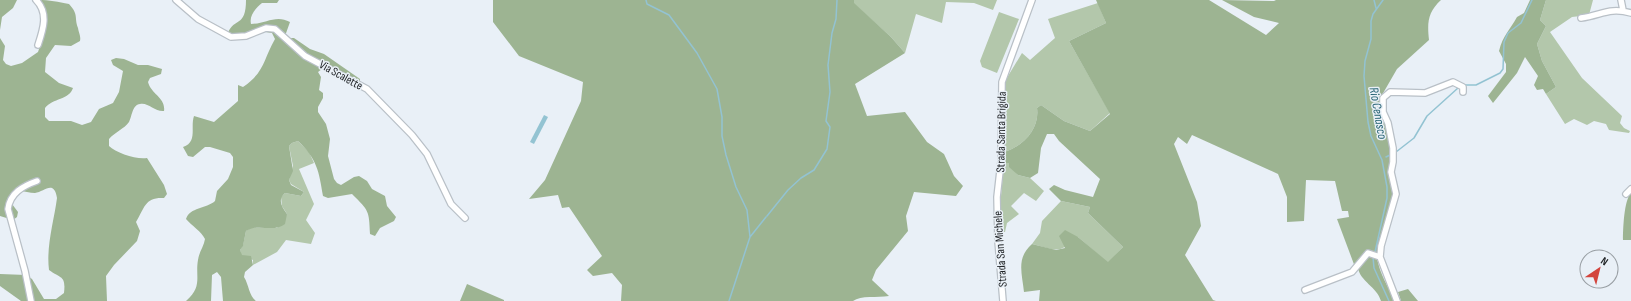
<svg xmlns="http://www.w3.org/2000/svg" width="1631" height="301" viewBox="0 0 1631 301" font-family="'Sofia Sans Condensed',sans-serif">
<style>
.green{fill:#b3c7ab}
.forest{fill:#9db492}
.water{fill:#93c3d2}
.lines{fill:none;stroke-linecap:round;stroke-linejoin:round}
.stream{stroke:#93c3d2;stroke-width:1.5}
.street-casing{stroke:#b9c0c7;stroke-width:8}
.street{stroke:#fff;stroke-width:5.5}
.labels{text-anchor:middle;stroke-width:3;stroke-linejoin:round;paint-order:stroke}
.street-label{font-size:12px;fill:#222528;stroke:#e9f0f7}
.water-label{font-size:13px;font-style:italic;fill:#215f70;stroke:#e9f0f7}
</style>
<rect width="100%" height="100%" fill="#e9f0f7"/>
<!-- green -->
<path class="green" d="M854,0H997L993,10L974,3L946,2L942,23L916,14L905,53L891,37L853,3Z
M1546,0H1593L1589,15L1572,17L1550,32L1582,78L1622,116L1620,123L1624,128L1630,131L1629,133L1609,130L1606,124L1594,121L1587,125L1574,119L1565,124L1546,94L1556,87L1542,61L1537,44L1546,26L1540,20Z
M1098,3L1106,23L1069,41L1110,113L1090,131L1064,121L1041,105L1037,108C1040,129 1023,147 1003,152L1002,124L1005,81L1022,53L1030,60L1055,38L1048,19Z
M999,12L1019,19L997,73L982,67L980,61Z
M298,141L309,152L314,163L299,169L314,204L306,220L315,233L311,244L286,240L277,252L253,265V260L241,255L240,250L243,245L246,231L250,228H277L287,214L282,206L281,197L285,193L301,196L304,192L291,184L289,180L293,166L289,146L292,143Z
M1004,163H1009L1018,175L1030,178L1044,191L1036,201L1024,193L1011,206L1019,214L1007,223L1005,232H1001V196Z
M1061,201L1090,207L1088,213L1123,247L1108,263L1078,237C1058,255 1056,250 1032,244L1040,233L1042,221Z"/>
<!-- forest -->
<path class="forest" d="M0,0H17L13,8L2,17L0,30Z
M38,0C50,0 58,2 69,4C79,15 74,17 78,28C79,34 81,36 80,41L71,46L55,45L46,58L45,72L59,83L73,88C69,100 53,98 45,108V117L49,121H71L82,125L91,122L99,109L113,103L119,92L123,71L113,65L111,60L116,58L124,59L138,65H148L162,69L161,74L150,78L148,82C151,94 166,98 164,111C155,112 148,102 140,104C132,105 132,117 129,122C124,129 115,132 109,139V146C116,153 137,160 147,158L164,185L167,194L164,198C145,197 145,207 136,222L140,231L137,241L114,265L106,276L107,301H21L0,286V274L26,275L32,279L44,299H56L64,293C66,275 61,279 49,270C46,246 54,221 57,198C54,179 44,192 35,193C30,193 24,191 19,191L12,198V204L18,212L17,217L13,220L0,216V38L5,46L3,60L6,64L11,66L22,63L38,52L41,43L39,31L43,17Z
M246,0H279L277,3H262C256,8 249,15 251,24C265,24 276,14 290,22L285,36L289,38H294L310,49L324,54L360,79V84L355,85L322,69L318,72L321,77L319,90L323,93V98L318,107V112L326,124L330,139L328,156L334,179L337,183L341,185L354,177L359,176L367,181L372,189L385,196L387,206L396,217L394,221L380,228L375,236L370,234C369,210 369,211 352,194L328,198L323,196C319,171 317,159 298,141L292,143L289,146L293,171L289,180L291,185L304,192L301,196L285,193C277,200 282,207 287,214L285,224C274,233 258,223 246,231L243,246L240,250L242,255L251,256L253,265L245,272L244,277C249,285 249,296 256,301H223L221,277L217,272L212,275L211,301H186C203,286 195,277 198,260C199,252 204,246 205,239C201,231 192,226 186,219C190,207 206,209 215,201L217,191L228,179L233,167V157L230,153L210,147H205L193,157L188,156L183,147C198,142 190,127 194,116L214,122L238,101V85L243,87C265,72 263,60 275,39L272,33L252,30L243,34L233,36L228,33C234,17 246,28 246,0Z
M493,0H854V3L891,37L905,53L855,84L867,116L905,112L927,142L944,154L954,176L963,186L956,196L914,192L906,216L908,231L876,270L872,280L889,296C877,298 861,295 853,301H621L622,285L612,273L593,276L587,270L602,256L569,207L562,208L558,195L529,199L545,180L581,101L583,82L519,56L493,22Z
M1096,0H1209L1266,35L1279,23L1254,17L1222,0L1274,1L1276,0H1441C1428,12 1427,22 1429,40L1397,69L1382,95L1380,102L1381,112L1386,123L1391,152L1389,176L1393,196L1377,253L1367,252L1355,267L1337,219L1349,217L1348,211H1342L1335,181L1306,180L1304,221L1287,222V197L1278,174L1192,135L1187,144L1178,137L1174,144L1197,202L1201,226L1185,255L1213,300L1216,301H1039L1040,290L1024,292C1022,273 1016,258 1032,244L1056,250L1065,248L1059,236L1065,230L1078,237L1108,262L1123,247L1088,213L1090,207L1061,201L1049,189L1054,185L1065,190L1093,197L1100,179L1059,141L1054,134H1047L1041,148L1038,173L1030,178L1018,175L1009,167V163H1004L1003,152C1023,147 1040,129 1037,108L1041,105L1064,121L1090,131L1110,114L1069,41L1106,23Z
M1530,0H1546L1540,20L1546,26L1537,44L1542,61L1556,87L1546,94L1543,89L1537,90L1534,85L1538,76L1525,57L1517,73L1493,103L1488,96L1506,72V64L1499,51C1503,35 1510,30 1517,17L1524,13Z
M1631,193V240H1623C1623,229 1624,200 1631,193Z
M1368,255L1377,258C1380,275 1388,286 1395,301H1381C1377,287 1360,281 1358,268Z
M467,284L504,300V301H460Z
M1408,289L1418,301H1401L1398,292Z"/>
<!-- water -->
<path class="water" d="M544,115L548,117L534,144L530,142Z"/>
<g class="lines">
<!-- stream -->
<path class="stream" d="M646,0L647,4L669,15L697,53L717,89L722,117V136L726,155L736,187L747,210L750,237
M1374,0L1376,8
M1465,85H1476L1500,73L1503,69L1504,42L1508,33L1521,23L1532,0
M1396,152L1414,138L1427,116L1458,88
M1386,157L1390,155
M767,216L788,190L801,178L814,170L827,149L830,127L826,121L830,92L828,65L832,33L836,19L837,0
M1375,252L1387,198V187L1382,160L1371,136L1368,122L1364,76L1365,61L1371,39V21L1373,14L1383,0
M1373,257L1374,268L1389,301
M729,301L750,237L766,217"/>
<defs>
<path id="street" d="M36,0C49,13 43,30 38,45
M176,0L198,19L231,37L246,36L266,28L275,29L305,56L367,89L412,135L427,154L451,204L465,218
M1621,0L1623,10
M1581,18C1602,15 1609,7 1631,13
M1626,194L1631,189
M1305,290L1352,272L1368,253L1380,257
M31,301L25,271L8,209C10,193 23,186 37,181
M1003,301L998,241L997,197L1001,162L1002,82L1032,0
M1397,301L1380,257L1381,246L1396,194L1391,172L1393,162V148L1388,123L1383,112V98L1390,92L1425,93L1453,82L1463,87V92"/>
</defs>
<!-- street casing -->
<use href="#street" class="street-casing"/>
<!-- street -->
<use href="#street" class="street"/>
</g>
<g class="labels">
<!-- street labels -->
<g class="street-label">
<text transform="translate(341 75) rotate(29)" y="4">Via Scalette</text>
<text transform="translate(1001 132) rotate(-89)" y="4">Strada Santa Brigida</text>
<text transform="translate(1000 249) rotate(-94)" y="4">Strada San Michele</text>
</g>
<!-- water labels -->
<g class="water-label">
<text transform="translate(1379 113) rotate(80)" y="5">Rio Cenasco</text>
</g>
</g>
<!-- north arrow -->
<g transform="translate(1599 269) rotate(35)"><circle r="19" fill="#e9f0f7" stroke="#999fa4"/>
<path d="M0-3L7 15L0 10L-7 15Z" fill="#d3453d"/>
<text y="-6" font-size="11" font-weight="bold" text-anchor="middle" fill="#222528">N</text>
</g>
</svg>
